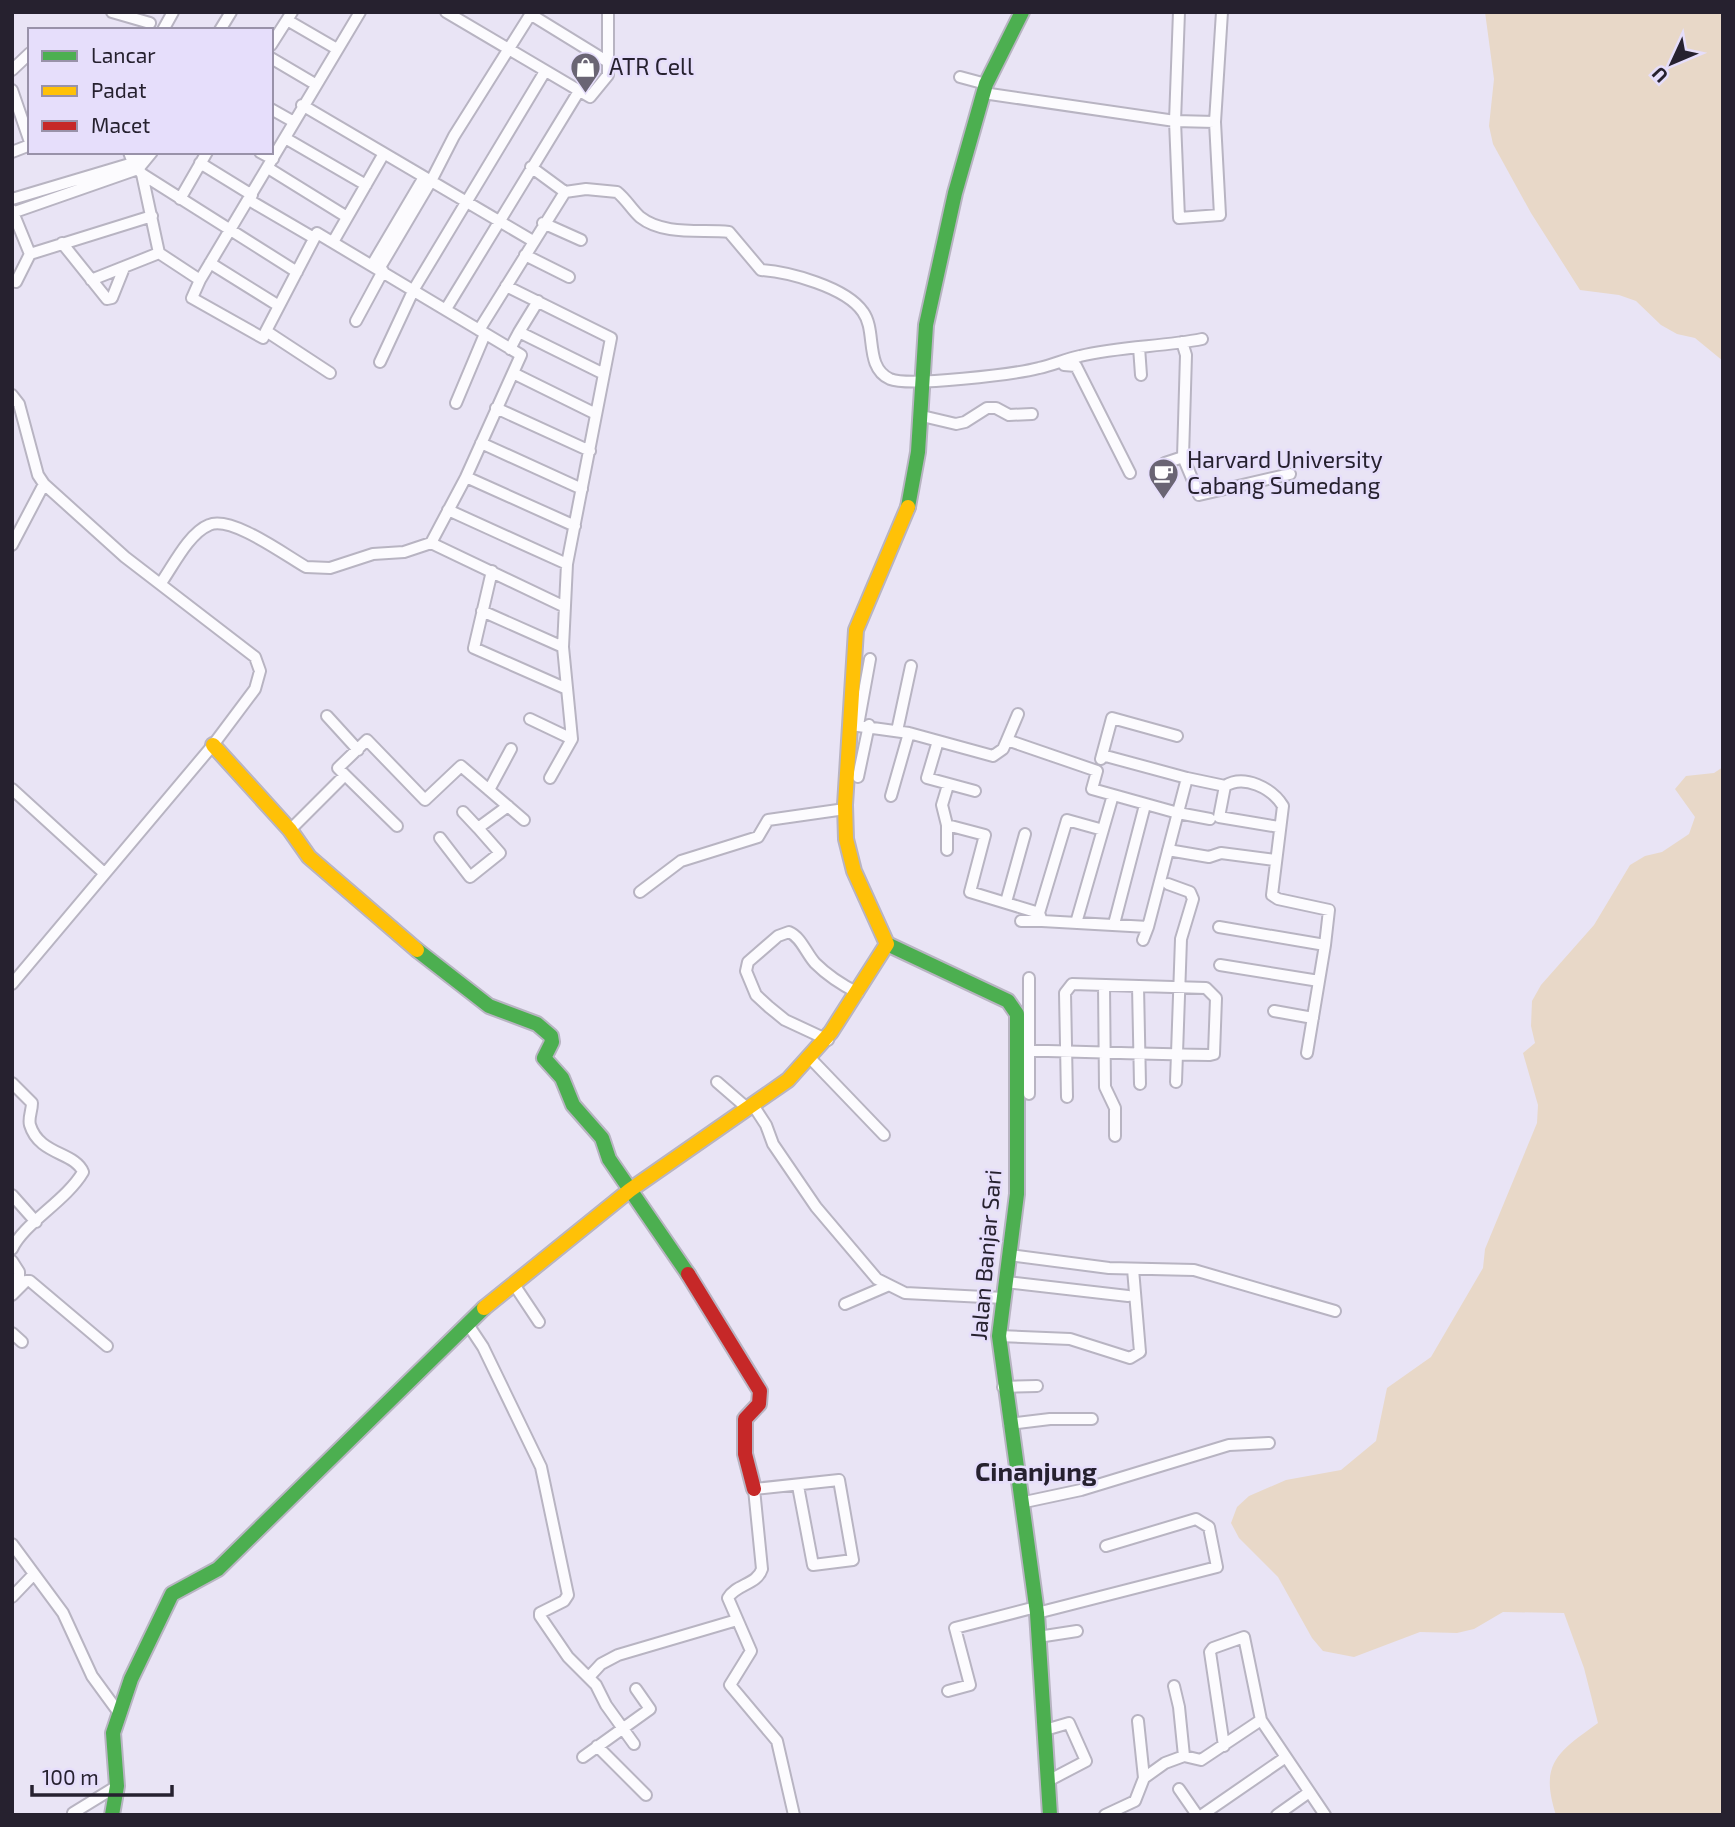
<svg xmlns="http://www.w3.org/2000/svg" width="1735" height="1827" viewBox="0 0 1735 1827" font-family="'Exo 2',sans-serif">
<style>
.green{fill:#e8d8c8}
.lines{fill:none;stroke-linecap:round;stroke-linejoin:round}
.street-casing{stroke:#b8b4c2;stroke-width:14}
.fast-casing{stroke:#b8b4c2;stroke-width:18}
.slow-casing{stroke:#b8b4c2;stroke-width:18}
.jam-casing{stroke:#b8b4c2;stroke-width:18}
.street{stroke:#fcfbfe;stroke-width:10}
.fast{stroke:#4caf50;stroke-width:14}
.slow{stroke:#ffc107;stroke-width:14}
.jam{stroke:#c62828;stroke-width:14}
.labels{text-anchor:middle;stroke-width:5;stroke-linejoin:round;paint-order:stroke}
.poi-label{font-size:23px;fill:#26212f;stroke:#e6defb;text-anchor:start}
.street-label{font-size:23px;fill:#26212f;stroke:#e6defb}
.quarter-label{font-size:26px;font-weight:bold;fill:#26212f;stroke:#e6defb}
</style>
<rect width="100%" height="100%" fill="#e9e4f5"/>
<!-- green -->
<path class="green" d="M1485,12H1723V361L1695,338L1677,334L1661,325L1636,301L1619,295L1580,290L1531,213L1493,144L1489,126L1494,79Z
M1723,767V1815H1556C1539,1763 1558,1752 1598,1723L1584,1668L1564,1613L1503,1612L1474,1629L1457,1633L1420,1632L1354,1657L1323,1651L1312,1638L1278,1577L1239,1538L1231,1523L1237,1507L1249,1496L1286,1480L1341,1470L1376,1441L1387,1388L1431,1357L1483,1268L1485,1249L1537,1123L1538,1105L1523,1053L1535,1043L1531,1026L1532,1001L1541,985L1594,925L1630,865L1645,856L1662,852L1689,834L1695,817L1675,789L1686,776L1714,773Z"/>
<g class="lines">
<defs>
<path id="street" d="M112,12L150,23
M446,12L590,97L608,75V12
M1179,12L1175,121L1179,218L1220,215L1215,122L1222,12
M530,14L608,62
M287,20L337,49
M163,30L173,12
M220,30L231,12
M271,45L292,12
M271,58L315,84
M12,70L30,53
M960,77L986,84
M12,90L30,142
M983,93L1175,121L1215,122
M302,105L533,241
M271,109L294,122
M285,138L366,185
M12,152L30,145
M141,152L133,163L142,174L159,253L200,280L192,298L263,338L266,331L330,373
M260,152L273,159
M200,163L252,195
M531,167L565,192
M268,168L347,217
M142,174L297,272
M12,199L133,163L129,152
M180,199L207,152
M249,200L314,238
M12,210L30,254
M12,213L138,169L152,152
M543,223L581,240
M333,242L383,155
M62,243L107,299L112,298L124,268
M525,255L569,277
M210,263L279,306
M372,265L424,177
M379,269L431,181L454,136L532,12
M91,280L159,253
M200,280L360,12
M16,282L30,254L152,216
M506,286L611,338L567,564L563,647L572,739L550,778
M446,309L579,91
M356,321L383,271
M479,330L565,192L586,189L617,192C626,199 632,210 640,217C664,236 702,229 729,232L761,270C789,272 846,287 863,312C877,331 864,367 890,379C909,387 1016,374 1039,368C1053,365 1066,359 1080,356C1120,346 1162,347 1202,339
M266,331L317,233L521,355L466,477L431,543
M519,332L538,301
M1139,347L1141,375
M510,349L519,332L604,374
M380,362L414,289L544,73
M1064,365L1076,366L1130,473
M513,373L596,414
M12,395L19,404L38,475L44,484L125,557L255,657L260,671L255,689L213,745L12,984
M456,403L485,334
M496,408L590,451
M922,416L956,424L965,422L987,408H996L1009,415L1032,414
M481,443L582,489
M1183,457L1199,495L1290,474
M1165,463L1183,457L1186,355L1182,342
M466,477L575,526
M448,510L567,564
M12,545L44,484
M492,571L474,648L567,689
M161,583C173,566 189,533 209,525C231,515 285,555 306,567L330,568L373,554L404,552L431,543L563,606
M482,611L563,647
M327,716L358,750
M530,719L572,739
M851,725L909,733L993,756L1003,749L1007,740L1097,771L1092,789L1178,813L1210,819
M858,725L870,659
M897,731L911,666
M1007,740L1018,714
M938,741L927,778L975,791
M1101,759L1112,718L1177,736
M345,775L338,768L367,740L425,800L461,766L524,820
M858,777L869,725
M1187,778L1225,786
M948,785L942,805L947,825L985,835L970,892L1039,913L1042,921L1148,927L1187,778L1102,755
M12,789L104,873
M489,790L511,749
M891,796L909,733
M463,812L478,828
M290,830L345,775L397,826
M440,838L470,877L500,853L478,828L508,806
M947,850V825
M1168,850L1209,857L1221,853L1275,860
M1168,884L1190,892L1193,899L1181,939L1176,1082
M640,892L681,861L758,837L768,820L845,809
M1006,902L1025,834
M1039,913L1067,820L1103,830
M1021,921H1042
M1076,923L1113,795
M1114,924L1145,805
M1219,927L1325,945L1329,910L1278,899L1272,895L1283,806C1272,788 1244,774 1225,786L1219,817L1279,827
M1143,940L1148,927
M1220,965L1319,981
M1104,985L1105,1087L1115,1108V1136
M1138,986L1140,1084
M1274,1011L1313,1018
M828,1040L785,1020L769,1007L756,995L746,971L748,962L778,936L789,932C801,937 806,953 815,963C828,976 842,985 858,993
M1017,1050C1081,1052 1146,1054 1210,1055L1214,1054L1216,998L1206,988L1072,984L1065,993L1067,1097
M1307,1053L1325,945
M811,1059L884,1135
M717,1082L747,1108
M12,1083L32,1103C32,1111 28,1118 30,1125C39,1155 75,1152 83,1172C66,1201 24,1223 12,1249
M1029,1094V978
M753,1105L766,1125L773,1144L816,1207L877,1279L905,1293L1004,1298
M12,1195L36,1222
M1009,1255L1109,1268L1194,1270L1335,1311
M12,1261L19,1272V1288
M1006,1282L1128,1296
M513,1283L539,1322
M12,1295L26,1281H30L107,1346
M845,1304L887,1286
M467,1323L483,1347L541,1467L568,1595L564,1601L540,1613V1616L568,1657L596,1685L606,1705L634,1744
M12,1333L22,1342
M999,1336L1070,1339L1130,1358L1140,1352L1133,1269
M1003,1387L1037,1386
M1009,1424L1050,1419H1092
M1020,1503L1081,1490L1229,1445L1269,1443
M12,1544L63,1613L92,1676L119,1713
M12,1597L34,1574
M1037,1613L1217,1567L1209,1527L1196,1519L1106,1546
M1038,1637L1077,1631
M589,1677L601,1664L618,1655L737,1620
M1174,1686L1179,1707L1184,1756
M948,1691L970,1685L955,1628L1036,1607
M1138,1721L1144,1778
M1045,1730L1069,1723L1086,1761L1046,1782
M597,1746L646,1795
M1224,1746L1210,1652L1213,1648L1244,1637L1261,1720L1325,1815
M583,1757L650,1709L636,1689
M1179,1789L1197,1815
M73,1813L117,1786
M794,1815L777,1741L730,1685L751,1651L728,1598C736,1584 757,1585 762,1569L754,1489L839,1480L853,1560L813,1565L798,1486
M1105,1815L1135,1801L1144,1778L1165,1763L1184,1756L1201,1760L1261,1720
M1202,1815L1286,1757
M1277,1815L1308,1793"/>
<path id="fast" d="M908,507L918,452L926,325L955,193L986,84L1022,12
M887,944L1008,1001L1017,1014V1194L999,1336L1037,1613L1050,1815
M417,950L489,1006L537,1024L551,1036L552,1042L544,1058L562,1078L573,1105L602,1138L609,1159L688,1274
M112,1815L117,1786L113,1733L131,1679L172,1594L218,1569L484,1308"/>
<path id="slow" d="M213,745L290,830L309,857L417,950
M887,944L854,871L846,839L845,805L856,630L908,507
M484,1308L630,1190L788,1080L831,1032L887,944"/>
<path id="jam" d="M688,1274L760,1391L759,1404L745,1419V1454L754,1489"/>
</defs>
<!-- street casing -->
<use href="#street" class="street-casing"/>
<!-- fast casing -->
<use href="#fast" class="fast-casing"/>
<!-- slow casing -->
<use href="#slow" class="slow-casing"/>
<!-- jam casing -->
<use href="#jam" class="jam-casing"/>
<!-- street -->
<use href="#street" class="street"/>
<!-- fast -->
<use href="#fast" class="fast"/>
<!-- slow -->
<use href="#slow" class="slow"/>
<!-- jam -->
<use href="#jam" class="jam"/>
</g>
<!-- icons -->
<defs>
<symbol id="shop-pin" viewBox="-11 -11 22 30"><path d="M0 17L-7.5 6A9.5 9.5 0 1 1 7.5 6Z" fill="#6a6574" stroke="#e6defb"/><path d="M-5-2.5h2.3a2.7 3.5 0 0 1 5.4 0H5L5.5 6h-11ZM-1.5-2.5h3a1.5 2.3 0 0 0-3 0Z" fill="#fff"/></symbol>
<symbol id="cafe-pin" viewBox="-11 -11 22 30"><path d="M0 17L-7.5 6A9.5 9.5 0 1 1 7.5 6Z" fill="#6a6574" stroke="#e6defb"/><path d="M-5.5-4.5H6V0H3Q3 3.5 0 3.5H-2.5Q-5.5 3.5-5.5 0ZM3-3.2v2h1.7v-2ZM-6 4.5H4V6H-6Z" fill="#fff"/></symbol>
</defs>
<g fill-rule="evenodd">
<use href="#shop-pin" x="568" y="50" width="35" height="47"/>
<use href="#cafe-pin" x="1146" y="456" width="35" height="47"/>
</g>
<g class="labels">
<!-- poi labels -->
<g class="poi-label">
<text x="609" y="75">ATR Cell</text>
<text x="1187" y="468">Harvard University<tspan x="1187" dy="26">Cabang Sumedang</tspan></text>
</g>
<!-- street labels -->
<g class="street-label">
<text transform="translate(986 1255) rotate(-85)" y="8">Jalan Banjar Sari</text>
</g>
<!-- quarter labels -->
<g class="quarter-label">
<text x="1036" y="1481">Cinanjung</text>
</g>
</g>
<!-- border -->
<rect width="1735" height="1827" fill="none" stroke="#26212f" stroke-width="28"/>
<!-- legend -->
<rect x="28" y="28" width="245" height="126" fill="#e6defb" stroke="#9992a9" stroke-width="2"/>
<rect x="42" y="51" width="35" height="10" fill="#4caf50" stroke="#9992a9" stroke-width="2"/>
<text x="91" y="63" font-size="21" fill="#26212f">Lancar</text>
<rect x="42" y="86" width="35" height="10" fill="#ffc107" stroke="#9992a9" stroke-width="2"/>
<text x="91" y="98" font-size="21" fill="#26212f">Padat</text>
<rect x="42" y="121" width="35" height="10" fill="#c62828" stroke="#9992a9" stroke-width="2"/>
<text x="91" y="133" font-size="21" fill="#26212f">Macet</text>
<!-- north arrow -->
<g transform="translate(1672 63) rotate(226)" stroke="#e6defb" stroke-width="5" paint-order="stroke">
<path d="M0-5L12 26L0 18L-12 26Z" fill="#26212f"/>
<text y="-10" font-size="19" font-weight="bold" text-anchor="middle" fill="#26212f">U</text>
</g>
<!-- scale -->
<path d="M32 1785v10h140v-10" fill="none" stroke="#26212f" stroke-width="3.5"/>
<text x="42" y="1785" font-size="21" fill="#26212f" stroke="#e6defb" stroke-width="5" paint-order="stroke">100 m</text>
</svg>
